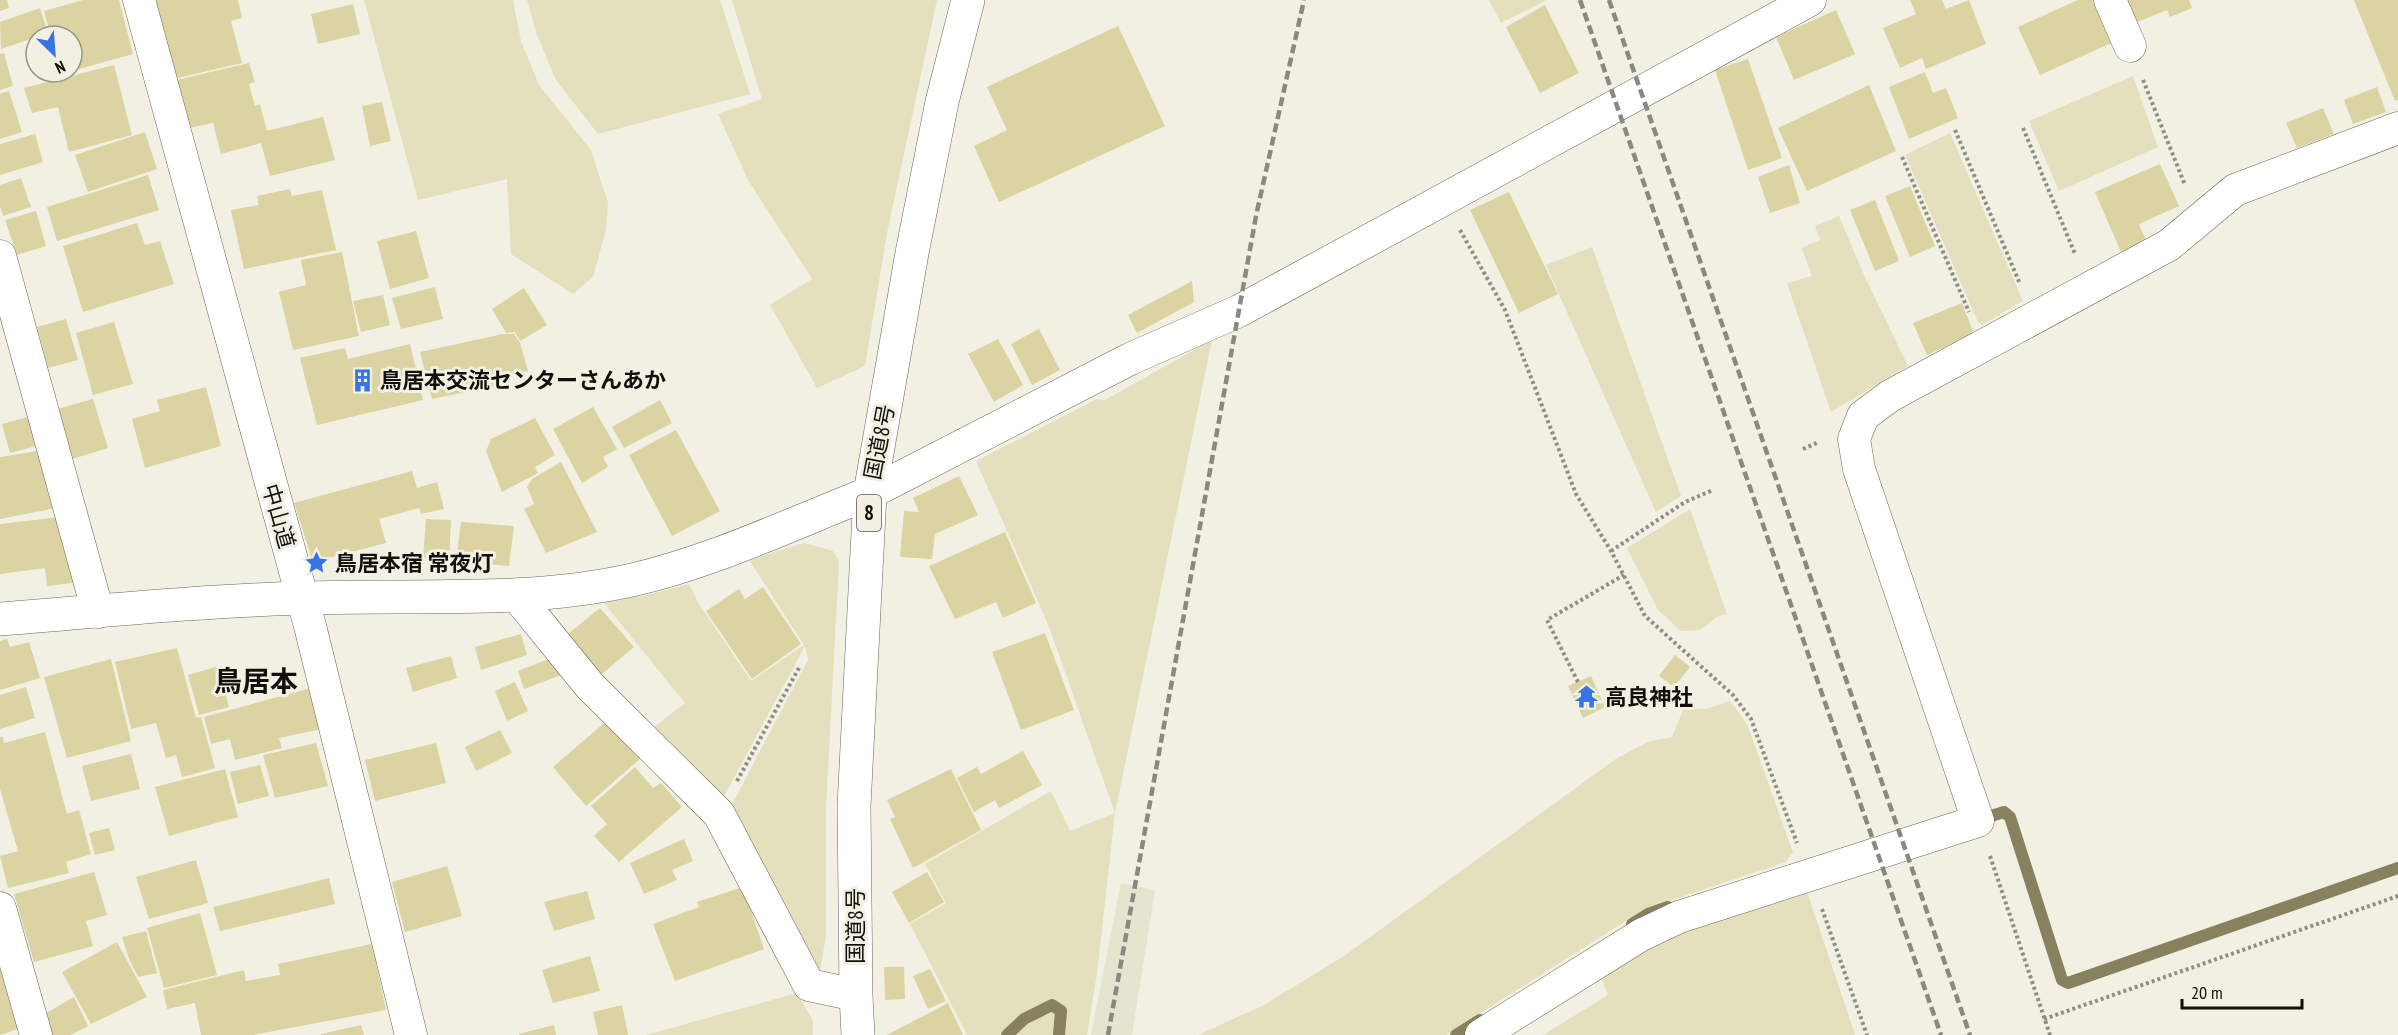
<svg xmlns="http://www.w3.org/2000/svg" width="2398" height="1035" viewBox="0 0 2398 1035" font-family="'PT Sans Narrow','Noto Sans JP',sans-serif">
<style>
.built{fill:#e6e3cf}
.green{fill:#e4dfbc}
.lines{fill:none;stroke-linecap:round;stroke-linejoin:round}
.stream{stroke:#87815e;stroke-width:12}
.building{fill:#dbd3a1}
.minor-casing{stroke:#67655a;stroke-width:33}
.tertiary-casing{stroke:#67655a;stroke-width:34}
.trunk-casing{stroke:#67655a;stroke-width:34}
.path{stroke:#8f8e85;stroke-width:4;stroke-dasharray:3 3;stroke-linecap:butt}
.minor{stroke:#fff;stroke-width:32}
.tertiary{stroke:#fff;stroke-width:33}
.trunk{stroke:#fff;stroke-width:33}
.rail{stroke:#8a8981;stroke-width:4.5;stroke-dasharray:9 4.5;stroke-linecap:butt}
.labels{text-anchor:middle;stroke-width:6;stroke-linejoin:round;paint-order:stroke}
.shield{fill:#f1f0e3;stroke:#54534c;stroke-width:1.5}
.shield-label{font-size:21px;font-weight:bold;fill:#11100c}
.poi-label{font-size:22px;font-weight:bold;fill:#11100c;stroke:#f1f0e3;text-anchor:start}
.street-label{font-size:22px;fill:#11100c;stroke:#f1f0e3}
.district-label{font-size:28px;font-weight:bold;fill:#11100c;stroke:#f1f0e3}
</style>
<rect width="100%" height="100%" fill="#f1f0e3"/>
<!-- built -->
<path class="built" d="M1121,883L1155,890L1132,1035H1091Z"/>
<!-- green -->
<path class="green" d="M364,0H513L521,41L539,85L591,150L608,203L606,230L593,277L573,294L511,254L507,179L418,200Z
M527,0H720L750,94L598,134L556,80L537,35Z
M732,0H937L887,233L865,366L817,388L770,305L812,279L748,180L718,114L762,99Z
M1489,0H1547L1501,23Z
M2133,76L2158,147L2059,191L2029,121Z
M1950,133L2023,301L1982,325L1978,322L1905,155Z
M1839,216L1864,275L1908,366L1831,412L1787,283L1812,276L1802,248L1820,240L1815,226Z
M1592,247L1681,496L1656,512L1546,265Z
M1212,340L1115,813L1097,973L1087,1035H967L910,924L946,903L925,864L1051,791L1070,831L1115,813L1048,624L976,461L1097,399L1105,400Z
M1690,509L1727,614L1718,616L1700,630L1681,631L1658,610L1627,548Z
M804,543L833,551L839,562L826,808V936L819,977L728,812L808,660L805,646L720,804L645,734L685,703L604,603L647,595L689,584L699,604L751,681L804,645L749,560Z
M1730,701L1747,724L1793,852L1786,862L1645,909L1446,1035H1198L1264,1005L1344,956L1617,758L1648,742L1672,737L1684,708L1706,709Z
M1805,886L1855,1035H1543L1608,995L1599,972L1644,944Z
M797,993L813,1021V1035H646Z"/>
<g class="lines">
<!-- stream -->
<path class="stream" d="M1991,816L2004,812L2010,817L2062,980L2068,983L2398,868
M1632,924L1648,914L1668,907
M1007,1035L1024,1019L1052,1005L1061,1011L1059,1035
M1456,1035L1480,1020"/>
</g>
<!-- building -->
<path class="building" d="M0,0H7L9,8L0,11Z
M83,0H119L133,54L72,71V36H51L44,11Z
M153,0H238L242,18L231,21L242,63L173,79Z
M1910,0H1942L1946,9L1969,0L1986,44L1926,69L1922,58L1900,68L1883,28L1916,14Z
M2078,0H2098L2116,41L2040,75L2018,27Z
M2117,0H2189L2192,8L2170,17L2167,10L2127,26Z
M2354,0H2398V100L2395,101Z
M353,4L360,34L318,44L311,14Z
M1545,5L1579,73L1540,93L1506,27Z
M40,8L48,33L1,49L0,22Z
M1836,10L1855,54L1794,80L1776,37Z
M1118,26L1165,126L999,202L974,146L1007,130L987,87Z
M4,53L13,86L0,90V54Z
M1748,59L1782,158L1748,170L1715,70Z
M249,63L255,82L249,84L255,106L260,104L267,131L323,117L335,160L270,176L261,143L221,154L213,123L185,129L172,81Z
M114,65L132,135L69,152L58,107L32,113L24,88Z
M1925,72L1933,93L1946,88L1958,118L1909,139L1889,87Z
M1869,85L1896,151L1807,191L1778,128Z
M2377,87L2386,112L2353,124L2344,100Z
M9,91L22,132L0,139V94Z
M382,102L391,141L370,146L362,106Z
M2323,108L2334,134L2297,148L2286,123Z
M145,132L157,169L88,192L75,155Z
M35,134L43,162L0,175V144Z
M2160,164L2179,206L2139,224L2146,241L2121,252L2095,192Z
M1789,165L1800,203L1770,213L1758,177Z
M148,175L159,210L57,241L47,207Z
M21,178L31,207L3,216L0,206V185Z
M1910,186L1935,246L1910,257L1885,196Z
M290,189L292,196L322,190L336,250L244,269L231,210L259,205L257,196Z
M1509,192L1558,294L1519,313L1470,210Z
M1875,200L1899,261L1875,271L1850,210Z
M36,211L46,246L17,255L5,220Z
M137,223L145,245L160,241L174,284L83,312L63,246Z
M416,231L429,278L390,289L377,241Z
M342,252L359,336L293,350L279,292L306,285L301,260Z
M1192,281L1194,302L1137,333L1128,315Z
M435,287L443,319L401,329L392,298Z
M524,288L547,325L520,341L515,332L506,333L492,309Z
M383,295L390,325L361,332L353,301Z
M1962,303L1974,334L1927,355L1913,323Z
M66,319L78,360L48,368L37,327Z
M114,322L133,384L93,395L76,333Z
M1039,329L1060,370L1032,385L1011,344Z
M503,334H514L520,343L528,371L508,376L510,383L432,399L420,352Z
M998,339L1023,385L994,402L968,354Z
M410,344L423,400L317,425L300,358L345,348L348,359Z
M206,387L221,446L145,468L132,419L160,411L157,400Z
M93,399L108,448L69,460L54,410Z
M660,400L672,423L624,448L612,427Z
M593,407L617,449L603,457L608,467L582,483L553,429Z
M39,414L47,443L10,453L2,424Z
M535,418L555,455L535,467L538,473L502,492L486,451L491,439Z
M676,430L720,511L672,536L629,455Z
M44,450L56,508L0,519V457Z
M561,462L597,532L546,553L524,509L534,504L527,487L532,479Z
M412,471L417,488L437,482L444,509L421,514L419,508L379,519L386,543L313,562L294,503Z
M959,476L978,515L935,534L932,559L900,557L904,511L919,512L913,498Z
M69,516L80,582L47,586L45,568L0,574V524Z
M426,519L451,520L449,560L423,558Z
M461,522L514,526L509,566L456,561Z
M1005,532L1036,603L1003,618L996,602L955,619L929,566Z
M763,587L801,644L752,679L706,611L739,589L745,599Z
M600,608L634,647L597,678L563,638Z
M1045,633L1074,710L1021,730L992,652Z
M521,634L527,655L481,670L475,647Z
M7,639L10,647L29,642L40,678L0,690V641Z
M177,648L196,718L201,717L215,768L182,777L176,755L166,758L156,723L131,729L115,662Z
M1675,655L1690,667L1674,687L1659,676Z
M451,656L457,678L413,692L406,668Z
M554,657L561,675L524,689L518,671Z
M111,659L131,741L67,758L44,677Z
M219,666L229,707L199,715L188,675Z
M1591,676L1605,707L1583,718L1568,686Z
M515,682L528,711L507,721L495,691Z
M26,687L35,718L0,729V695Z
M311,688L321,729L279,738L282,748L235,760L230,739L211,744L204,717Z
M610,718L642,757L586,806L553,767Z
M500,730L512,753L476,771L465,747Z
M45,732L67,814L79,810L91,854L66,862L69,873L8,888L0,856L18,851L0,789V737H3L4,743Z
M316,743L328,786L275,798L263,755Z
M436,743L446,783L375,801L365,760Z
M1023,751L1042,785L999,808L995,800L974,812L957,778L977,767L981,774Z
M131,754L140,789L91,801L82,766Z
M260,765L269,796L238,804L230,772Z
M635,767L653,788L661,783L682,807L619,862L594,836L607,824L591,806Z
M225,769L238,817L169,836L155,787Z
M951,769L981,830L913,868L890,819L895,817L887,800Z
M109,828L115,850L95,855L89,833Z
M684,839L693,861L672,870L677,880L644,894L630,863Z
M196,860L208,903L149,919L136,877Z
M447,866L462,916L405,932L392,882Z
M94,872L107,915L86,921L93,946L34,962L14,894Z
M927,872L944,902L909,923L892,892Z
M329,878L335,904L220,931L213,907Z
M743,887L764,949L675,981L653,924L699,907L697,902Z
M587,891L595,919L554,931L544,902Z
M200,913L217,975L164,988L147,928Z
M146,931L157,973L138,977L129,959L122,937Z
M117,942L147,997L91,1024L62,972Z
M372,944L386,1010L253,1035H201L195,1003L167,1009L163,990L244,970L246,981L280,975L278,964Z
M590,956L600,991L553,1003L542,970Z
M884,967H904L905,999L885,1000Z
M5,968L21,1028L0,1035V970Z
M930,969L946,1001L928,1009L913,976Z
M74,997L88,1026L71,1035H52L43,1015Z
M948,1003L963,1035H887Z
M622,1005L628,1035H598L593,1012Z
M361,1025L364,1035H321V1034Z
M554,1025L556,1035H519V1034Z"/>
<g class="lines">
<defs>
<path id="minor" d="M139,0L310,626L411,1035
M2110,0L2130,46
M0,256L98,612
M870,493L1130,359L1239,311L1810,0
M516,595L590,686L719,814L809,985L856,995
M0,908L36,1035
M1481,1035L1641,935L1679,917L1978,821L1859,469L1854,439L1863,416L1890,396L2169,245L2235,190L2398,128"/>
<path id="tertiary" d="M0,619C101,611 202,601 303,598C412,594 524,604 632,580C712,562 793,523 870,493"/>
<path id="trunk" d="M858,1035L856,995L854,806L870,493L912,253L942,102L968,0"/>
</defs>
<!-- minor casing -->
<use href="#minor" class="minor-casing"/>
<!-- tertiary casing -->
<use href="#tertiary" class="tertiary-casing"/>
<!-- trunk casing -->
<use href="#trunk" class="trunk-casing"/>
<!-- path -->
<path class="path" d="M2143,80L2185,185
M2023,128L2075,254
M1955,130L2020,284
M1902,157L1969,312
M1460,230L1505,310L1576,494L1611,551L1645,616L1733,695L1751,719L1797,843
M1803,449L1819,442
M1611,551L1685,502L1713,490
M1578,682L1547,620L1624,575
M737,781L800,666
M1990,856L2050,1035
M1822,909L1867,1035
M2044,1019L2398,896"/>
<!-- minor -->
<use href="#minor" class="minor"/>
<!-- tertiary -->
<use href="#tertiary" class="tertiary"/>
<!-- trunk -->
<use href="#trunk" class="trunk"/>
<!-- rail -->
<path class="rail" d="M1580,0L1941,1035
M1609,0L1970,1035
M1108,1035L1256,216L1304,0"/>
</g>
<!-- icons -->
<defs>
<symbol id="building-bare" viewBox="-9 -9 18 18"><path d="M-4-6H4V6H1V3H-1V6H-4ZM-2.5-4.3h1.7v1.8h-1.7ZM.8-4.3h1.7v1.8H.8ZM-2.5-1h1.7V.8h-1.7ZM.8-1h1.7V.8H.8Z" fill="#3675e3" stroke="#f1f0e3" stroke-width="2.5" paint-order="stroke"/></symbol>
<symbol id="sight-bare" viewBox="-9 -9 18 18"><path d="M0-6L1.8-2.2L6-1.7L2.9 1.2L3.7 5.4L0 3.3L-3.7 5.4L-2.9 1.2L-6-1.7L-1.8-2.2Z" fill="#3675e3" stroke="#f1f0e3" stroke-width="2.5" paint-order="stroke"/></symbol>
<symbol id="temple-bare" viewBox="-9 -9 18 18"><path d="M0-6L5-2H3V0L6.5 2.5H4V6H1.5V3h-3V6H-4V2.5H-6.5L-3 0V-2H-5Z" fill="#3675e3" stroke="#f1f0e3" stroke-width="2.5" paint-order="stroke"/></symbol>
</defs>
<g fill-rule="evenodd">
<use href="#building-bare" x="346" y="364" width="33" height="33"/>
<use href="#sight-bare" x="300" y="546" width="33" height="33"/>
<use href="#temple-bare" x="1570" y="680" width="33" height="33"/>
</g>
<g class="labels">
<!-- shield labels -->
<rect class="shield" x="857" y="495" width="24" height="36" rx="4.5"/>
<g class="shield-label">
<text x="869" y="520">8</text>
</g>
<!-- poi labels -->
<g class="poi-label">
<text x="380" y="388">鳥居本交流センターさんあか</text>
<text x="335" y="571">鳥居本宿 常夜灯</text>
<text x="1605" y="705">高良神社</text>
</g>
<!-- street labels -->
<g class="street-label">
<text transform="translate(879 442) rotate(-79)" y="8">国道8号</text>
<text transform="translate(279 516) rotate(74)" y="8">中山道</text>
<text transform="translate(855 926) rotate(-90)" y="8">国道8号</text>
</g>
<!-- district labels -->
<g class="district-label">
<text x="256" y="691">鳥居本</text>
</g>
</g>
<!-- north arrow -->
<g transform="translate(54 54) rotate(155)"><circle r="28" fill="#f1f0e3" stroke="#97968d" stroke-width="1.5"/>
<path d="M0-4.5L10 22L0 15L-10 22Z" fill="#3675e3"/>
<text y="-9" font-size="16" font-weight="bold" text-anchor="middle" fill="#11100c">N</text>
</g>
<!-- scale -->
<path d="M2182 999v9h120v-9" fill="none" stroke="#11100c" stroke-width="3"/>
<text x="2191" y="999" font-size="18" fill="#11100c" stroke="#f1f0e3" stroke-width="4.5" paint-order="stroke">20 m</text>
</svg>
